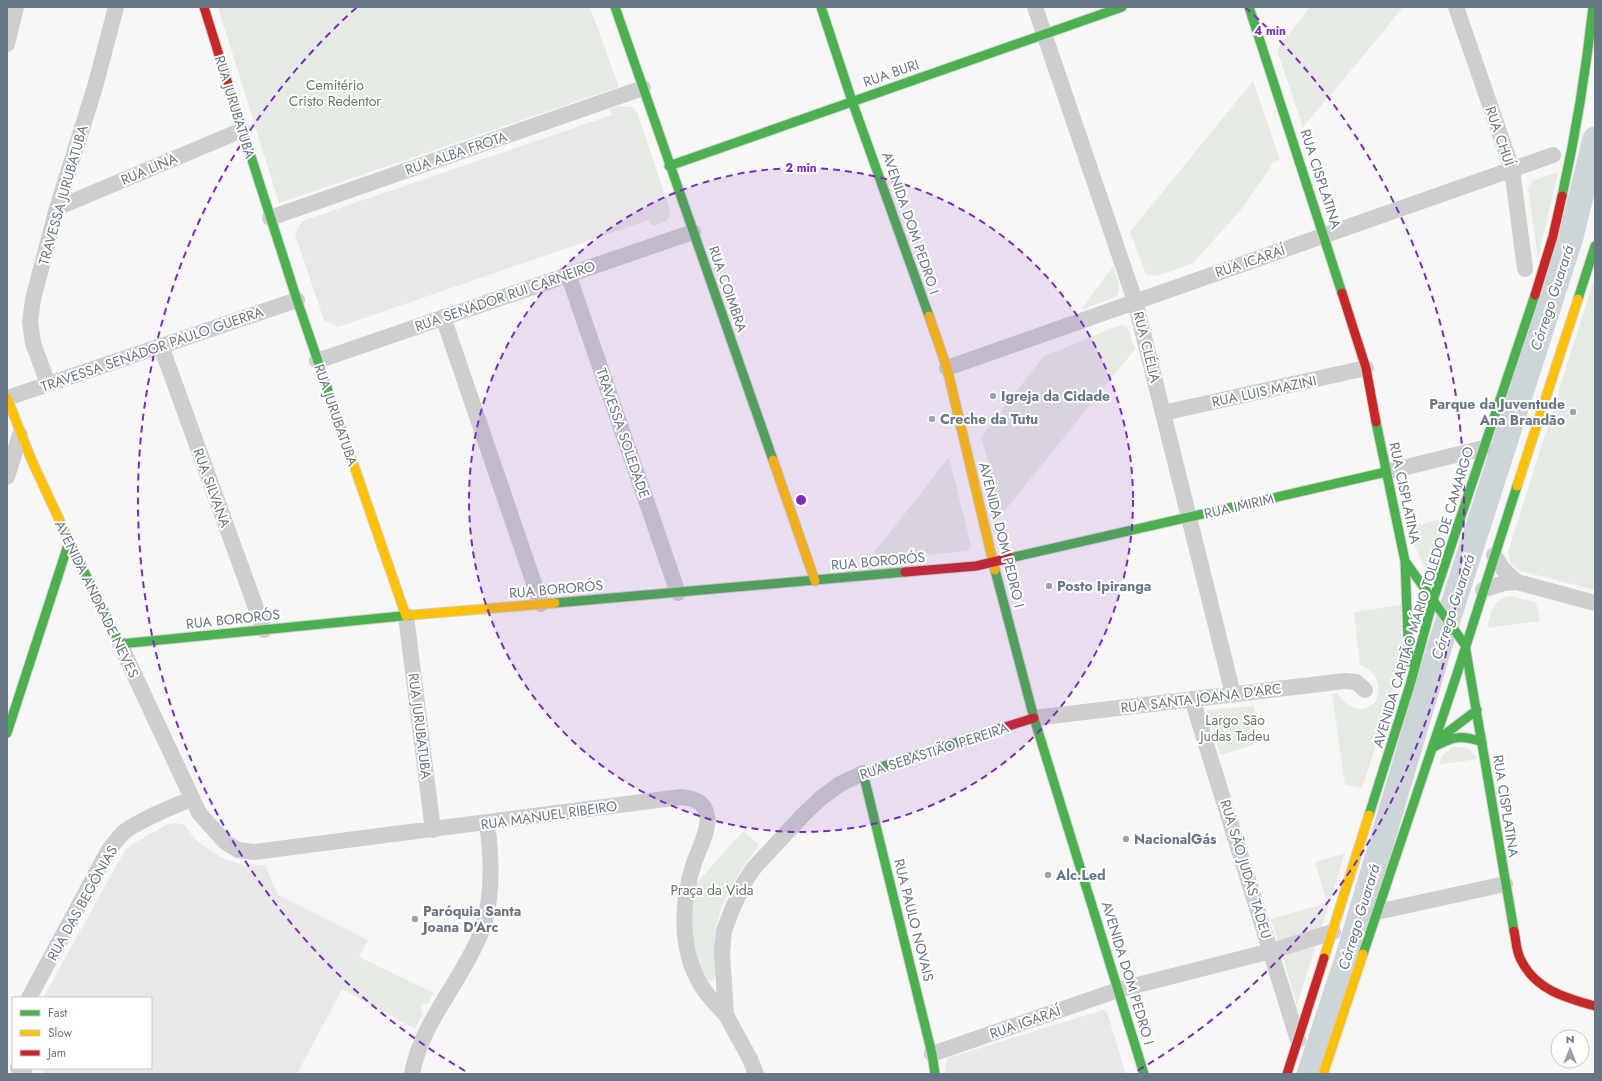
<svg xmlns="http://www.w3.org/2000/svg" width="1602" height="1081" viewBox="0 0 1602 1081" font-family="Jost,sans-serif">
<style>
.built{fill:#e7e8e8}
.green{fill:#e6eae4}
.lines{fill:none;stroke-linecap:round;stroke-linejoin:round}
.river{stroke:#ced5d8;stroke-width:25}
.fast-casing{stroke:#d3d3d4;stroke-width:11}
.slow-casing{stroke:#d3d3d4;stroke-width:11}
.jam-casing{stroke:#d3d3d4;stroke-width:11}
.street{stroke:#cccecf;stroke-width:16}
.fast{stroke:#4caf50;stroke-width:9}
.slow{stroke:#ffc107;stroke-width:9}
.jam{stroke:#c62828;stroke-width:9}
.ring{fill:none;stroke:#7b2cbf;stroke-width:2;stroke-dasharray:7 5}
.poi-dot{fill:#9aa4ad;stroke:#fff;stroke-width:1.5}
.labels{text-anchor:middle;stroke-width:4;stroke-linejoin:round;paint-order:stroke}
.street-label{font-size:14px;fill:#687785;stroke:#fff}
.park-label{font-size:14px;fill:#667762;stroke:#fff}
.poi-label{font-size:14px;font-weight:bold;fill:#687785;stroke:#fff;text-anchor:start}
.water-label{font-size:15px;font-style:italic;fill:#637881;stroke:#fff}
.centre{fill:#7b2cbf;stroke:#fff;stroke-width:2}
.ring-label{font-size:12px;text-anchor:middle;font-weight:bold;fill:#7b2cbf;stroke:#fff;stroke-width:4;stroke-linejoin:round;paint-order:stroke}
</style>
<rect width="100%" height="100%" fill="#f7f7f6"/>
<!-- built -->
<path class="built" d="M612,115L625,121L655,207L649,220L338,327L324,320L295,234L302,221Z
M177,823L184,825L198,842L220,857L245,866L265,865L278,895L368,940L297,1074H47L36,1068H151V998H43L125,850L134,843L168,824Z
M1103,1010L1107,1012L1126,1074H946L945,1064L948,1058Z"/>
<!-- green -->
<path class="green" d="M218,7H590L619,87L279,203Z
M1310,7H1403L1365,54L1303,127L1277,50Z
M1253,81L1280,160L1274,162L1240,211L1193,263L1158,276L1146,274L1130,232Z
M619,106L632,107L637,112L669,207C671,223 665,222 652,226L649,220L655,207L625,121L612,115L610,109Z
M1558,172L1538,258L1528,188L1532,181Z
M1113,266C1116,277 1123,287 1116,297L1081,310Z
M1595,276V590L1521,571L1511,564L1508,552Z
M1120,325L1127,326L1135,349L1003,513L981,437L1043,357Z
M949,457L971,545L968,551L867,560L889,534Z
M1447,518L1427,573L1414,544L1409,527Z
M1510,596L1536,602L1540,621L1487,628C1491,613 1493,599 1510,596Z
M1401,605L1402,659L1400,671L1362,788L1345,785L1332,694L1337,693C1368,736 1400,681 1360,665L1354,612Z
M1254,706L1259,743L1220,755L1207,710Z
M1453,747C1465,747 1472,748 1477,759L1439,765L1442,756Z
M743,831L759,845C740,871 722,897 716,929C714,944 716,960 715,975L714,979L710,981L706,979L702,975L692,940V917L696,884Z
M1345,853L1297,1005L1271,919L1327,903L1315,862Z
M359,957L434,993L428,1003L423,1004L420,1008L423,1013L415,1029L342,989Z"/>
<g class="lines">
<!-- river -->
<path class="river" d="M1309,1074L1347,959L1440,645L1571,237L1595,139"/>
<defs>
<path id="fast" d="M615,7L773,460
M821,7L852,101L929,316
M1249,7L1342,293
M237,113L297,300L333,405
M669,166L1122,7
M1562,196C1576,133 1586,71 1593,7
M1578,299L1595,246
M1376,422L1405,561L1465,645L1514,931
M71,545L120,644L412,615
M1010,558L1386,472
M1405,561L1409,662
M995,570L1034,718L1144,1074
M555,603L905,572
M7,733L69,542
M1440,738L1477,710
M1432,748C1452,737 1460,734 1482,742
M1369,815L1410,685L1433,600L1535,295
M1363,954L1456,677L1517,486
M935,1074L932,1054L863,773L973,737"/>
<path id="slow" d="M929,316L947,368L995,570
M7,398L32,461L71,545
M333,405L406,616
M773,460L815,581
M1517,486L1578,299
M412,615L555,603
M1324,958L1369,815
M1323,1074L1363,954"/>
<path id="jam" d="M204,7L237,113
M1342,293L1366,368L1376,422
M1535,295L1553,236L1562,196
M905,572L976,566L1010,558
M973,737L1034,718
M1514,931C1516,939 1516,950 1520,958C1534,989 1565,998 1595,1006
M1287,1074L1324,958"/>
</defs>
<!-- fast casing -->
<use href="#fast" class="fast-casing"/>
<!-- slow casing -->
<use href="#slow" class="slow-casing"/>
<!-- jam casing -->
<use href="#jam" class="jam-casing"/>
<!-- street -->
<path class="street" d="M1035,7L1135,301L1233,694
M1456,7L1512,169L1525,269
M7,44L16,7
M57,208L242,130
M270,218L643,88
M568,274L678,593
M443,317L541,604
M161,346L264,630
M317,361L693,232
M947,368L1553,155
M48,384L33,343L30,322L33,299L57,208L95,87L116,7
M7,398L297,300
M1163,413L1366,368
M1386,472L1484,448
M7,477L20,435
M1494,555L1503,569L1517,582
M1483,590L1504,583L1517,582L1595,603
M406,616L433,830
M120,644L199,813L225,842L238,850L254,852L681,797C694,798 705,802 707,816C710,829 698,851 694,863C681,902 679,949 701,985C707,996 717,1005 726,1015
M1192,699L1298,1040
M1034,718L1345,681L1356,682L1365,690
M1377,912L1505,884
M29,998L108,851C113,845 118,838 124,832C143,818 170,808 191,799
M932,1054L1118,990L1271,951L1333,932
M18,1068L25,1074
M412,1074C421,1023 461,982 480,935C494,900 492,859 487,823
M756,1074L750,1059L726,1015L722,953L724,931L731,912L744,883L753,869L804,814L821,798L840,784L863,773"/>
<!-- fast -->
<use href="#fast" class="fast"/>
<!-- slow -->
<use href="#slow" class="slow"/>
<!-- jam -->
<use href="#jam" class="jam"/>
</g>
<!-- distance rings -->
<circle cx="801" cy="500" r="332" fill="#7b2cbf" fill-opacity=".12"/>
<g class="ring">
<circle cx="801" cy="500" r="332"/>
<path d="M465 1071A663 663 0 0 1 357 7M1245 7A663 663 0 0 1 1137 1071"/>
</g>
<!-- markers -->
<g class="poi-dot">
<circle cx="993" cy="396" r="4"/>
<circle cx="1573" cy="412" r="4"/>
<circle cx="932" cy="419" r="4"/>
<circle cx="1049" cy="586" r="4"/>
<circle cx="1126" cy="839" r="4"/>
<circle cx="1048" cy="875" r="4"/>
<circle cx="415" cy="919" r="4"/>
</g>
<g class="labels">
<!-- street labels -->
<g class="street-label">
<text transform="translate(891 73) rotate(-19)" y="5">RUA BURI</text>
<text transform="translate(235 107) rotate(73)" y="5">RUA JURUBATUBA</text>
<text transform="translate(1500 136) rotate(71)" y="5">RUA CHUÍ</text>
<text transform="translate(456 153) rotate(-19)" y="5">RUA ALBA FROTA</text>
<text transform="translate(149 169) rotate(-23)" y="5">RUA LINA</text>
<text transform="translate(1321 179) rotate(72)" y="5">RUA CISPLATINA</text>
<text transform="translate(63 195) rotate(-74)" y="5">TRAVESSA JURUBATUBA</text>
<text transform="translate(911 223) rotate(71)" y="5">AVENIDA DOM PEDRO I</text>
<text transform="translate(1250 261) rotate(-19)" y="5">RUA ICARAÍ</text>
<text transform="translate(728 289) rotate(71)" y="5">RUA COIMBRA</text>
<text transform="translate(505 296) rotate(-19)" y="5">RUA SENADOR RUI CARNEIRO</text>
<text transform="translate(1147 347) rotate(76)" y="5">RUA CLÉLIA</text>
<text transform="translate(152 349) rotate(-19)" y="5">TRAVESSA SENADOR PAULO GUERRA</text>
<text transform="translate(1264 391) rotate(-12)" y="5">RUA LUIS MAZINI</text>
<text transform="translate(336 415) rotate(71)" y="5">RUA JURUBATUBA</text>
<text transform="translate(623 433) rotate(71)" y="5">TRAVESSA SOLEDADE</text>
<text transform="translate(212 488) rotate(70)" y="5">RUA SILVANA</text>
<text transform="translate(1405 493) rotate(78)" y="5">RUA CISPLATINA</text>
<text transform="translate(1239 506) rotate(-13)" y="5">RUA IMIRIM</text>
<text transform="translate(1002 535) rotate(76)" y="5">AVENIDA DOM PEDRO I</text>
<text transform="translate(878 561) rotate(-5)" y="5">RUA BORORÓS</text>
<text transform="translate(556 589) rotate(-5)" y="5">RUA BORORÓS</text>
<text transform="translate(1423 597) rotate(-73)" y="5">AVENIDA CAPITÃO MÁRIO TOLEDO DE CAMARGO</text>
<text transform="translate(97 599) rotate(64)" y="5">AVENIDA ANDRADE NEVES</text>
<text transform="translate(233 619) rotate(-6)" y="5">RUA BORORÓS</text>
<text transform="translate(1201 698) rotate(-7)" y="5">RUA SANTA JOANA D'ARC</text>
<text transform="translate(420 726) rotate(83)" y="5">RUA JURUBATUBA</text>
<text transform="translate(934 751) rotate(-18)" y="5">RUA SEBASTIÃO PEREIRA</text>
<text transform="translate(1506 806) rotate(81)" y="5">RUA CISPLATINA</text>
<text transform="translate(549 815) rotate(-8)" y="5">RUA MANUEL RIBEIRO</text>
<text transform="translate(1246 869) rotate(73)" y="5">RUA SÃO JUDAS TADEU</text>
<text transform="translate(82 903) rotate(-61)" y="5">RUA DAS BEGÔNIAS</text>
<text transform="translate(914 920) rotate(76)" y="5">RUA PAULO NOVAIS</text>
<text transform="translate(1128 973) rotate(73)" y="5">AVENIDA DOM PEDRO I</text>
<text transform="translate(1025 1022) rotate(-19)" y="5">RUA IGARAÍ</text>
</g>
<!-- park labels -->
<g class="park-label">
<text x="335" y="90">Cemitério<tspan x="335" dy="16">Cristo Redentor</tspan></text>
<text x="1235" y="725">Largo São<tspan x="1235" dy="16">Judas Tadeu</tspan></text>
<text x="712" y="895">Praça da Vida</text>
</g>
<!-- poi labels -->
<g class="poi-label">
<text x="1001" y="401">Igreja da Cidade</text>
<text x="1565" y="409" text-anchor="end">Parque da Juventude<tspan x="1565" dy="16">Ana Brandão</tspan></text>
<text x="940" y="424">Creche da Tutu</text>
<text x="1057" y="591">Posto Ipiranga</text>
<text x="1134" y="844">NacionalGás</text>
<text x="1056" y="880">Alc.Led</text>
<text x="423" y="916">Paróquia Santa<tspan x="423" dy="16">Joana D'Arc</tspan></text>
</g>
<!-- water labels -->
<g class="water-label">
<text transform="translate(1552 298) rotate(-72)" y="5">Córrego Guarará</text>
<text transform="translate(1453 607) rotate(-72)" y="5">Córrego Guarará</text>
<text transform="translate(1359 917) rotate(-73)" y="5">Córrego Guarará</text>
</g>
</g>
<circle cx="801" cy="500" r="6" class="centre"/>
<g class="ring-label">
<text x="1270" y="35">4 min</text>
<text x="801" y="172">2 min</text>
</g>
<!-- border -->
<rect width="1602" height="1081" fill="none" stroke="#687785" stroke-width="16"/>
<!-- legend -->
<rect x="12" y="997" width="140" height="72" fill="#ffffff" stroke="#c3c9ce"/>
<rect x="20" y="1010" width="20" height="6" fill="#4caf50" stroke="#c3c9ce"/>
<text x="48" y="1017" font-size="12" fill="#687785">Fast</text>
<rect x="20" y="1030" width="20" height="6" fill="#ffc107" stroke="#c3c9ce"/>
<text x="48" y="1037" font-size="12" fill="#687785">Slow</text>
<rect x="20" y="1050" width="20" height="6" fill="#c62828" stroke="#c3c9ce"/>
<text x="48" y="1057" font-size="12" fill="#687785">Jam</text>
<!-- north arrow -->
<g transform="translate(1570 1049)"><circle r="19" fill="#ffffff" stroke="#c3c9ce"/>
<path d="M0-3L7 15L0 10L-7 15Z" fill="#9aa4ad"/>
<text y="-6" font-size="11" font-weight="bold" text-anchor="middle" fill="#687785">N</text>
</g>
</svg>
